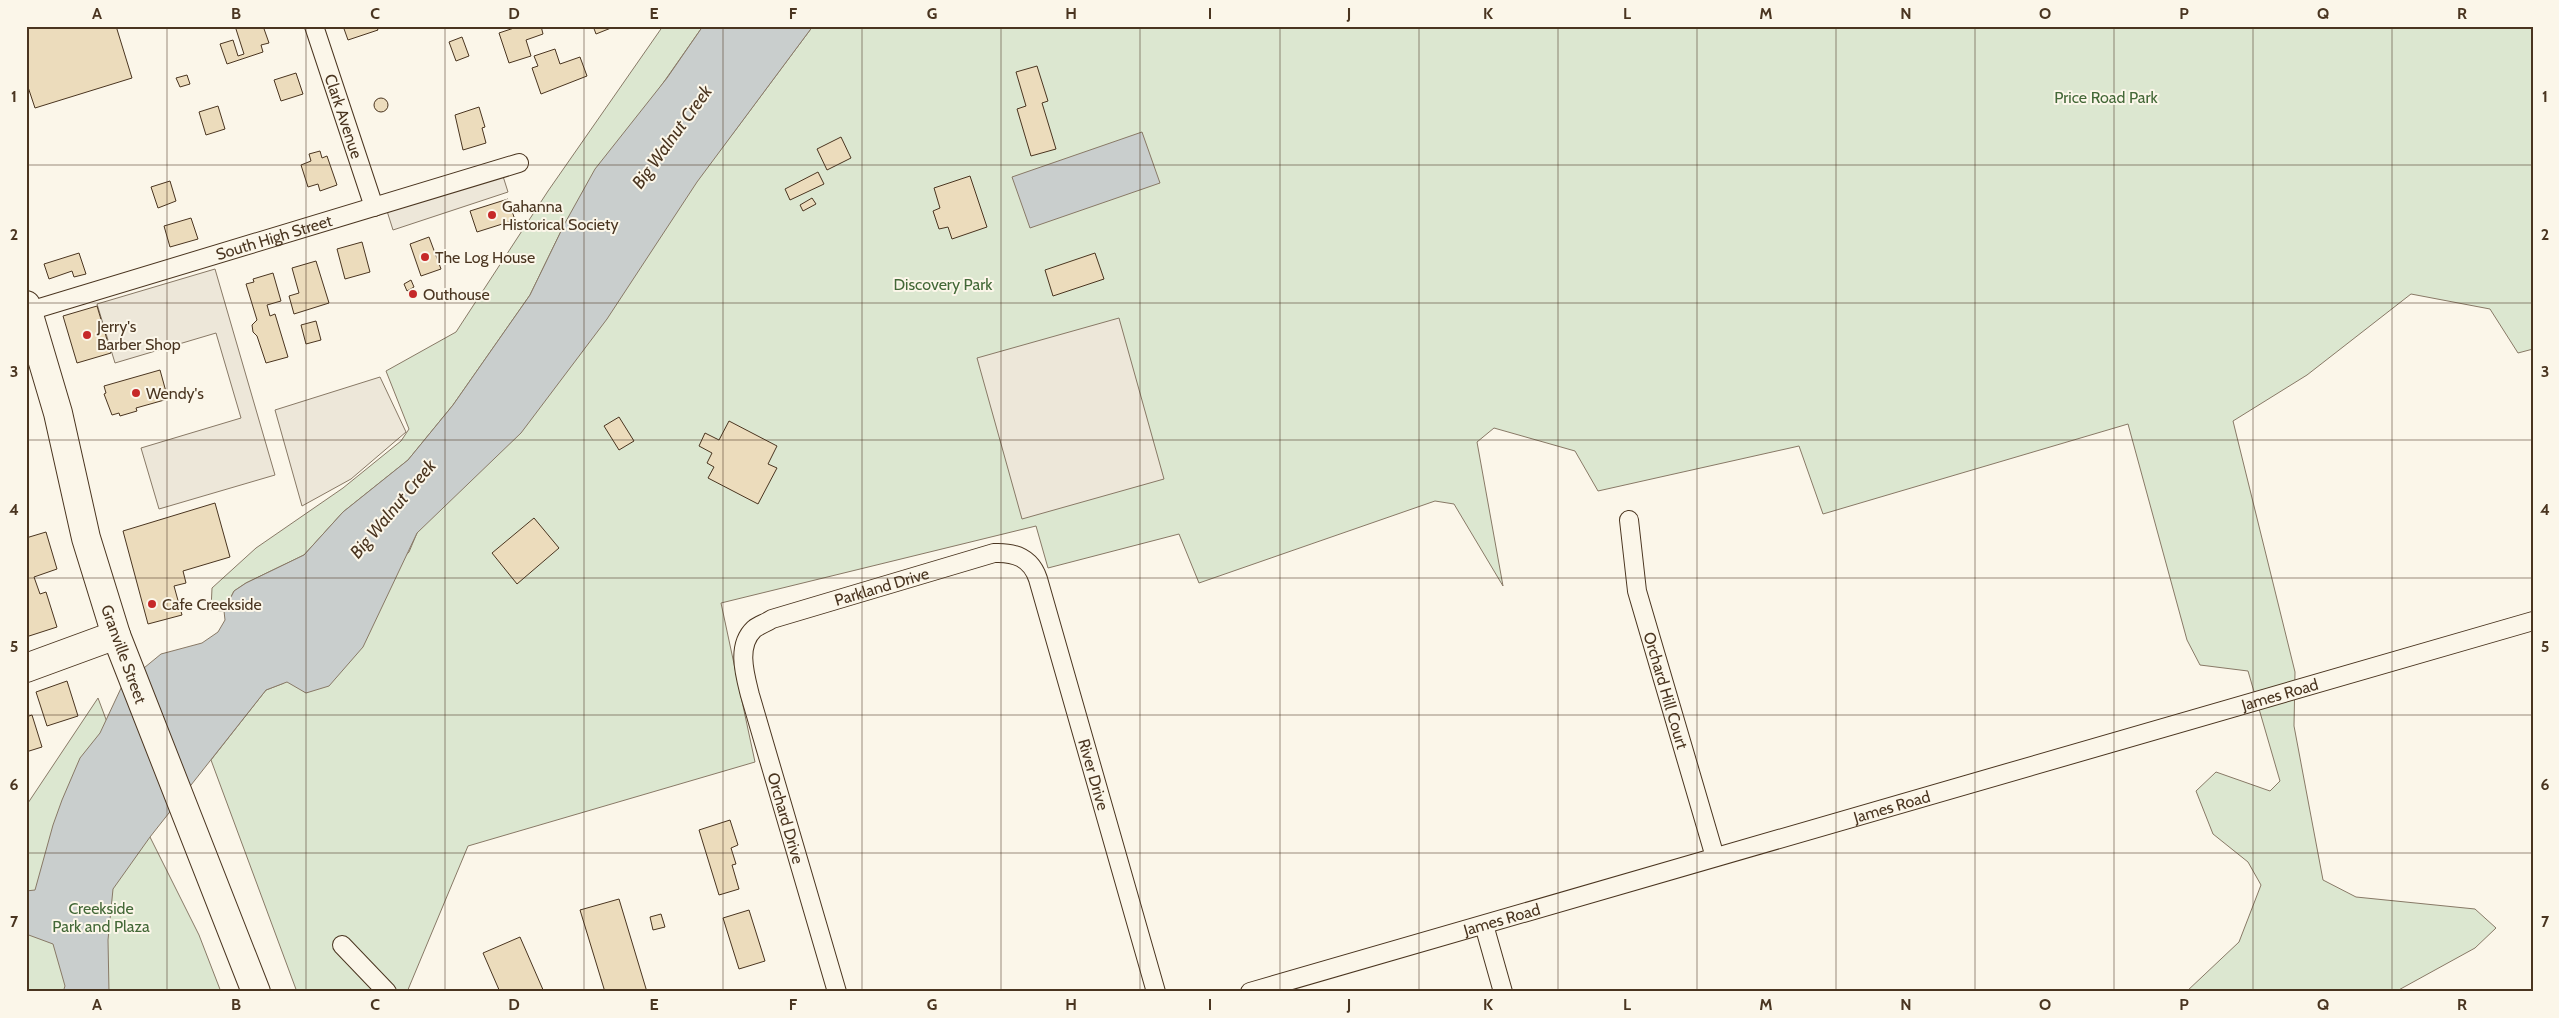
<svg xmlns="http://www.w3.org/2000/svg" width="2559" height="1018" viewBox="0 0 2559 1018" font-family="Cabin,sans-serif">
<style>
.green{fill:#dce7d0;stroke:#887966}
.parking{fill:#ede7d9;stroke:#887966}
.water{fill:#c9cecd;stroke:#887966}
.building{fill:#ecdcbc;stroke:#4a3520}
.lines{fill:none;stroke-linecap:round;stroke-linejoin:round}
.street-casing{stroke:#4a3520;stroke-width:20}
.primary-casing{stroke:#4a3520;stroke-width:30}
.highway-casing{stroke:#4a3520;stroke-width:30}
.street{stroke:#fbf6e9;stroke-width:18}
.primary{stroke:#fbf6e9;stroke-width:28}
.highway{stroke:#fbf6e9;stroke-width:28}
.grid{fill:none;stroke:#4a3520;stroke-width:1;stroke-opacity:0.55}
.poi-dot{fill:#c62828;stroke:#fbf6e9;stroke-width:2}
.labels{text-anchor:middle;stroke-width:4;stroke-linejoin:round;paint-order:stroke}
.park-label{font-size:16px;fill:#436837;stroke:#fbf6e9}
.street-label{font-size:16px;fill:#4a3520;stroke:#fbf6e9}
.poi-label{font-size:16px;fill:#4a3520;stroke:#fbf6e9;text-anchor:start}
.water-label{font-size:18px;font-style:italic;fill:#4a3520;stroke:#fbf6e9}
.neatline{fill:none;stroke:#4a3520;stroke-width:2}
.grid-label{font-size:16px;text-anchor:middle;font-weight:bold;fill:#4a3520}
</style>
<rect width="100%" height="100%" fill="#fbf6e9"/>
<!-- green -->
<path class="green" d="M663,26H703L565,223L530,295L453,405L408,460L343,512L304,555L246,583L234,591L224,611L211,610L212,588L256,548L343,488L401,441L409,429L386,371L456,332L548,191Z
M813,26H2533V349L2518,353L2490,309L2411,294L2307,375L2233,421L2295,672L2294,726L2323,880L2356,897L2475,909L2496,928L2475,948L2395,992H2186L2239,942L2261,885L2248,862L2213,834L2196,791L2216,772L2270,791L2280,781L2248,671L2200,665L2187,640L2128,424L1823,514L1799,446L1598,491L1575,451L1494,428L1477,442L1503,586L1454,504L1435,501L1199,583L1179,534L1048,568L1036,526L721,603L755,762L468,846L407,992H297L211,760L266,690L284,683L409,552L417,533L734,132Z
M98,698L150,837L199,935L221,992H26V806Z"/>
<!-- parking -->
<path class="parking" d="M502,173L508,192L393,230L387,211Z
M215,269L275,475L159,509L141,448L241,418L216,333L115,363L97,304Z
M1119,318L1164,479L1022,519L977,358Z
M380,377L406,432L351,479L302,506L275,410Z"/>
<!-- water -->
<path class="water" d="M703,26H813L697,182L607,319L521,433L417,533L363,647L329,686L306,693L287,682L266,690L150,837L113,889L108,940L109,992H63L65,986L53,944L26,934V891L35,890L53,825L62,800L80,758L100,733L122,686L161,654L202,643L218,632L225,620L224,611L234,591L246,583L304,555L343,512L408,460L453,405L530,295L565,223L595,169L667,78Z
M1142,132L1160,183L1030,228L1012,177Z"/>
<!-- building -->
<path class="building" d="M26,26H116L132,78L35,108L26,81Z
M235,26H263L269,43L261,45L263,52L227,64L220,44L233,40L238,56L244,54Z
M343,26H376L378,30L348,40Z
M520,26H541L543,34L526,40L531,56L509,63L499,33Z
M593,26H616L596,34Z
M462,37L469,56L456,61L449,42Z
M555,49L560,64L580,57L587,76L541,94L532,68L538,66L534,56Z
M1037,66L1048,101L1042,103L1056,149L1031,156L1017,109L1026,106L1016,72Z
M296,73L303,94L281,101L274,80Z
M187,75L190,84L180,87L176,78Z
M374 105a7 7 0 1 1 14 0a7 7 0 1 1-14 0Z
M218,106L225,129L206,135L199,112Z
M479,107L485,127L482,128L486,143L463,150L455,115Z
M841,137L851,158L827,170L817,149Z
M320,151L322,158L327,156L337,185L320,191L318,184L308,187L301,165L311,161L309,154Z
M818,172L824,184L790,200L785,189Z
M970,176L987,227L952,239L948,227L939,229L933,211L940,208L934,188Z
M170,181L176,201L158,208L151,187Z
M812,198L816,204L803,211L800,205Z
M508,199L515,220L477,232L470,211Z
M191,218L198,239L170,247L164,226Z
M429,237L441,269L421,276L410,244Z
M362,242L370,272L345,279L337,249Z
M79,253L86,274L74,277L72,271L49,279L44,264Z
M1095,253L1104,279L1053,296L1045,270Z
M316,261L329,303L294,314L289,296L299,293L292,268Z
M273,273L281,301L267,305L270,316L275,314L288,357L266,363L257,336L253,332L252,325L257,320L246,284L254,282L253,279Z
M411,280L414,287L407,291L404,284Z
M97,306L111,353L77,363L63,316Z
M316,321L321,340L306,344L301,325Z
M160,370L168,399L136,408L137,411L120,416L119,413L112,415L104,394L106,393L104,386Z
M619,417L634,441L619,450L604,426Z
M729,421L777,446L768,464L777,468L758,504L708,478L714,467L707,463L712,453L699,446L705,433L719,440Z
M215,503L230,557L183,571L186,583L174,586L182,615L148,624L123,531Z
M534,518L559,548L517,584L492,553Z
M46,532L57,569L34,577L40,594L46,592L57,627L26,637V538Z
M67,681L78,716L47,726L36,692Z
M32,715L42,747L26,752V717Z
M730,820L738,845L731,848L736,864L732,865L739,889L719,895L699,830Z
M619,899L647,992H605L580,910Z
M749,910L765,961L739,969L723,918Z
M661,914L665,927L653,930L650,917Z
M520,937L544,992H500L483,953Z"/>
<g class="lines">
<defs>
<g id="street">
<path id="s1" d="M314,26L374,207"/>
<path id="s2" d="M26,312L519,163"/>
<path id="s3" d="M1629,520L1637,591L1715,857"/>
<path d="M1484,925L1503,992"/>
<path d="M342,945L387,992"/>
<path id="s4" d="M837,992L750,695C745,675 736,646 754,629C759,625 766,623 772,619L994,553C1015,552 1031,558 1038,579L1156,992"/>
<path id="s5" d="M1250,992L2533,621"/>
</g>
<path id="primary" d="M26,305L58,413L86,538L116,635"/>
<path id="highway" d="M26,668L116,635L256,992"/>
</defs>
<!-- street casing -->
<use href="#street" class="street-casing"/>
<!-- primary casing -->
<use href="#primary" class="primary-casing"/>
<!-- highway casing -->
<use href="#highway" class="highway-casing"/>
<!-- street -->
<use href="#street" class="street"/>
<!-- primary -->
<use href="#primary" class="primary"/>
<!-- highway -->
<use href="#highway" class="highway"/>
</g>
<!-- grid -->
<path class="grid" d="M167,26V992M306,26V992M445,26V992M584,26V992M723,26V992M862,26V992M1001,26V992M1140,26V992M1280,26V992M1419,26V992M1558,26V992M1697,26V992M1836,26V992M1975,26V992M2114,26V992M2253,26V992M2392,26V992M26,165H2533M26,303H2533M26,440H2533M26,578H2533M26,715H2533M26,853H2533"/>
<!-- markers -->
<g class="poi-dot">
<circle cx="492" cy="215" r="5"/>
<circle cx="425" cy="257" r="5"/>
<circle cx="413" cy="294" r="5"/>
<circle cx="87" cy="335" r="5"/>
<circle cx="136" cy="393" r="5"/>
<circle cx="152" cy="604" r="5"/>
</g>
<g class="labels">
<!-- park labels -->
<g class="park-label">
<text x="2106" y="103">Price Road Park</text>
<text x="943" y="290">Discovery Park</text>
<text x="101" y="914">Creekside<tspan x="101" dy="18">Park and Plaza</tspan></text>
</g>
<!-- street labels -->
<g class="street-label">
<text dy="6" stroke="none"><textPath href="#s1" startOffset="95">Clark Avenue</textPath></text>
<text dy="6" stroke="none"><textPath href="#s2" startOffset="259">South High Street</textPath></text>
<text dy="6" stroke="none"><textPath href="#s4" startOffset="514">Parkland Drive</textPath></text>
<text transform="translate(124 654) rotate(70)" y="6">Granville Street</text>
<text dy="6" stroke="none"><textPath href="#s3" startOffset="175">Orchard Hill Court</textPath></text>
<text dy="6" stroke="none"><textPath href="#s5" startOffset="1072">James Road</textPath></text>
<text dy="6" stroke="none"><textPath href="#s4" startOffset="890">River Drive</textPath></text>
<text dy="6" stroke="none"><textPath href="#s5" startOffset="668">James Road</textPath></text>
<text transform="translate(786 818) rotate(74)" y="6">Orchard Drive</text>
<text dy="6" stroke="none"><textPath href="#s5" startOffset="262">James Road</textPath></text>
</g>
<!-- poi labels -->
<g class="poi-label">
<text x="502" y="212">Gahanna<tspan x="502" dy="18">Historical Society</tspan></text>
<text x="435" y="263">The Log House</text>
<text x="423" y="300">Outhouse</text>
<text x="97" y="332">Jerry's<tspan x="97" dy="18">Barber Shop</tspan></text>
<text x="146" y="399">Wendy's</text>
<text x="162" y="610">Cafe Creekside</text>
</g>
<!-- water labels -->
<g class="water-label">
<text transform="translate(672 137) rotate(-54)" y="6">Big Walnut Creek</text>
<text transform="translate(393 509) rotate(-50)" y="6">Big Walnut Creek</text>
</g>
</g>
<!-- border -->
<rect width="2559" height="1018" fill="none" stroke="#fbf6e9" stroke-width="55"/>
<rect x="28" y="28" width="2504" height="962" class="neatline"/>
<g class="grid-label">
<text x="97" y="19">A</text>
<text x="236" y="19">B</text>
<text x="375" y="19">C</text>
<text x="514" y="19">D</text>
<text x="654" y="19">E</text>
<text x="793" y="19">F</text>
<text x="932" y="19">G</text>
<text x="1071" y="19">H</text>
<text x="1210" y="19">I</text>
<text x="1349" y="19">J</text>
<text x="1488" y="19">K</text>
<text x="1627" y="19">L</text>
<text x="1766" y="19">M</text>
<text x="1906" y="19">N</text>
<text x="2045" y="19">O</text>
<text x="2184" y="19">P</text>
<text x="2323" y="19">Q</text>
<text x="2462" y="19">R</text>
<text x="14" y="102">1</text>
<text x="2545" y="102">1</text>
<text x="14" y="240">2</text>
<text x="2545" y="240">2</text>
<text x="14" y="377">3</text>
<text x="2545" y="377">3</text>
<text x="14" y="515">4</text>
<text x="2545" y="515">4</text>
<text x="14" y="652">5</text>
<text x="2545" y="652">5</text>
<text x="14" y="790">6</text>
<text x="2545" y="790">6</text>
<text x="14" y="927">7</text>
<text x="2545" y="927">7</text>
<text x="97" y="1010">A</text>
<text x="236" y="1010">B</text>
<text x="375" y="1010">C</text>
<text x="514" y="1010">D</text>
<text x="654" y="1010">E</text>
<text x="793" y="1010">F</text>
<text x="932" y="1010">G</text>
<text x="1071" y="1010">H</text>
<text x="1210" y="1010">I</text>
<text x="1349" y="1010">J</text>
<text x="1488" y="1010">K</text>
<text x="1627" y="1010">L</text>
<text x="1766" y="1010">M</text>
<text x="1906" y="1010">N</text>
<text x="2045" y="1010">O</text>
<text x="2184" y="1010">P</text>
<text x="2323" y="1010">Q</text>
<text x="2462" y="1010">R</text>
</g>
</svg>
